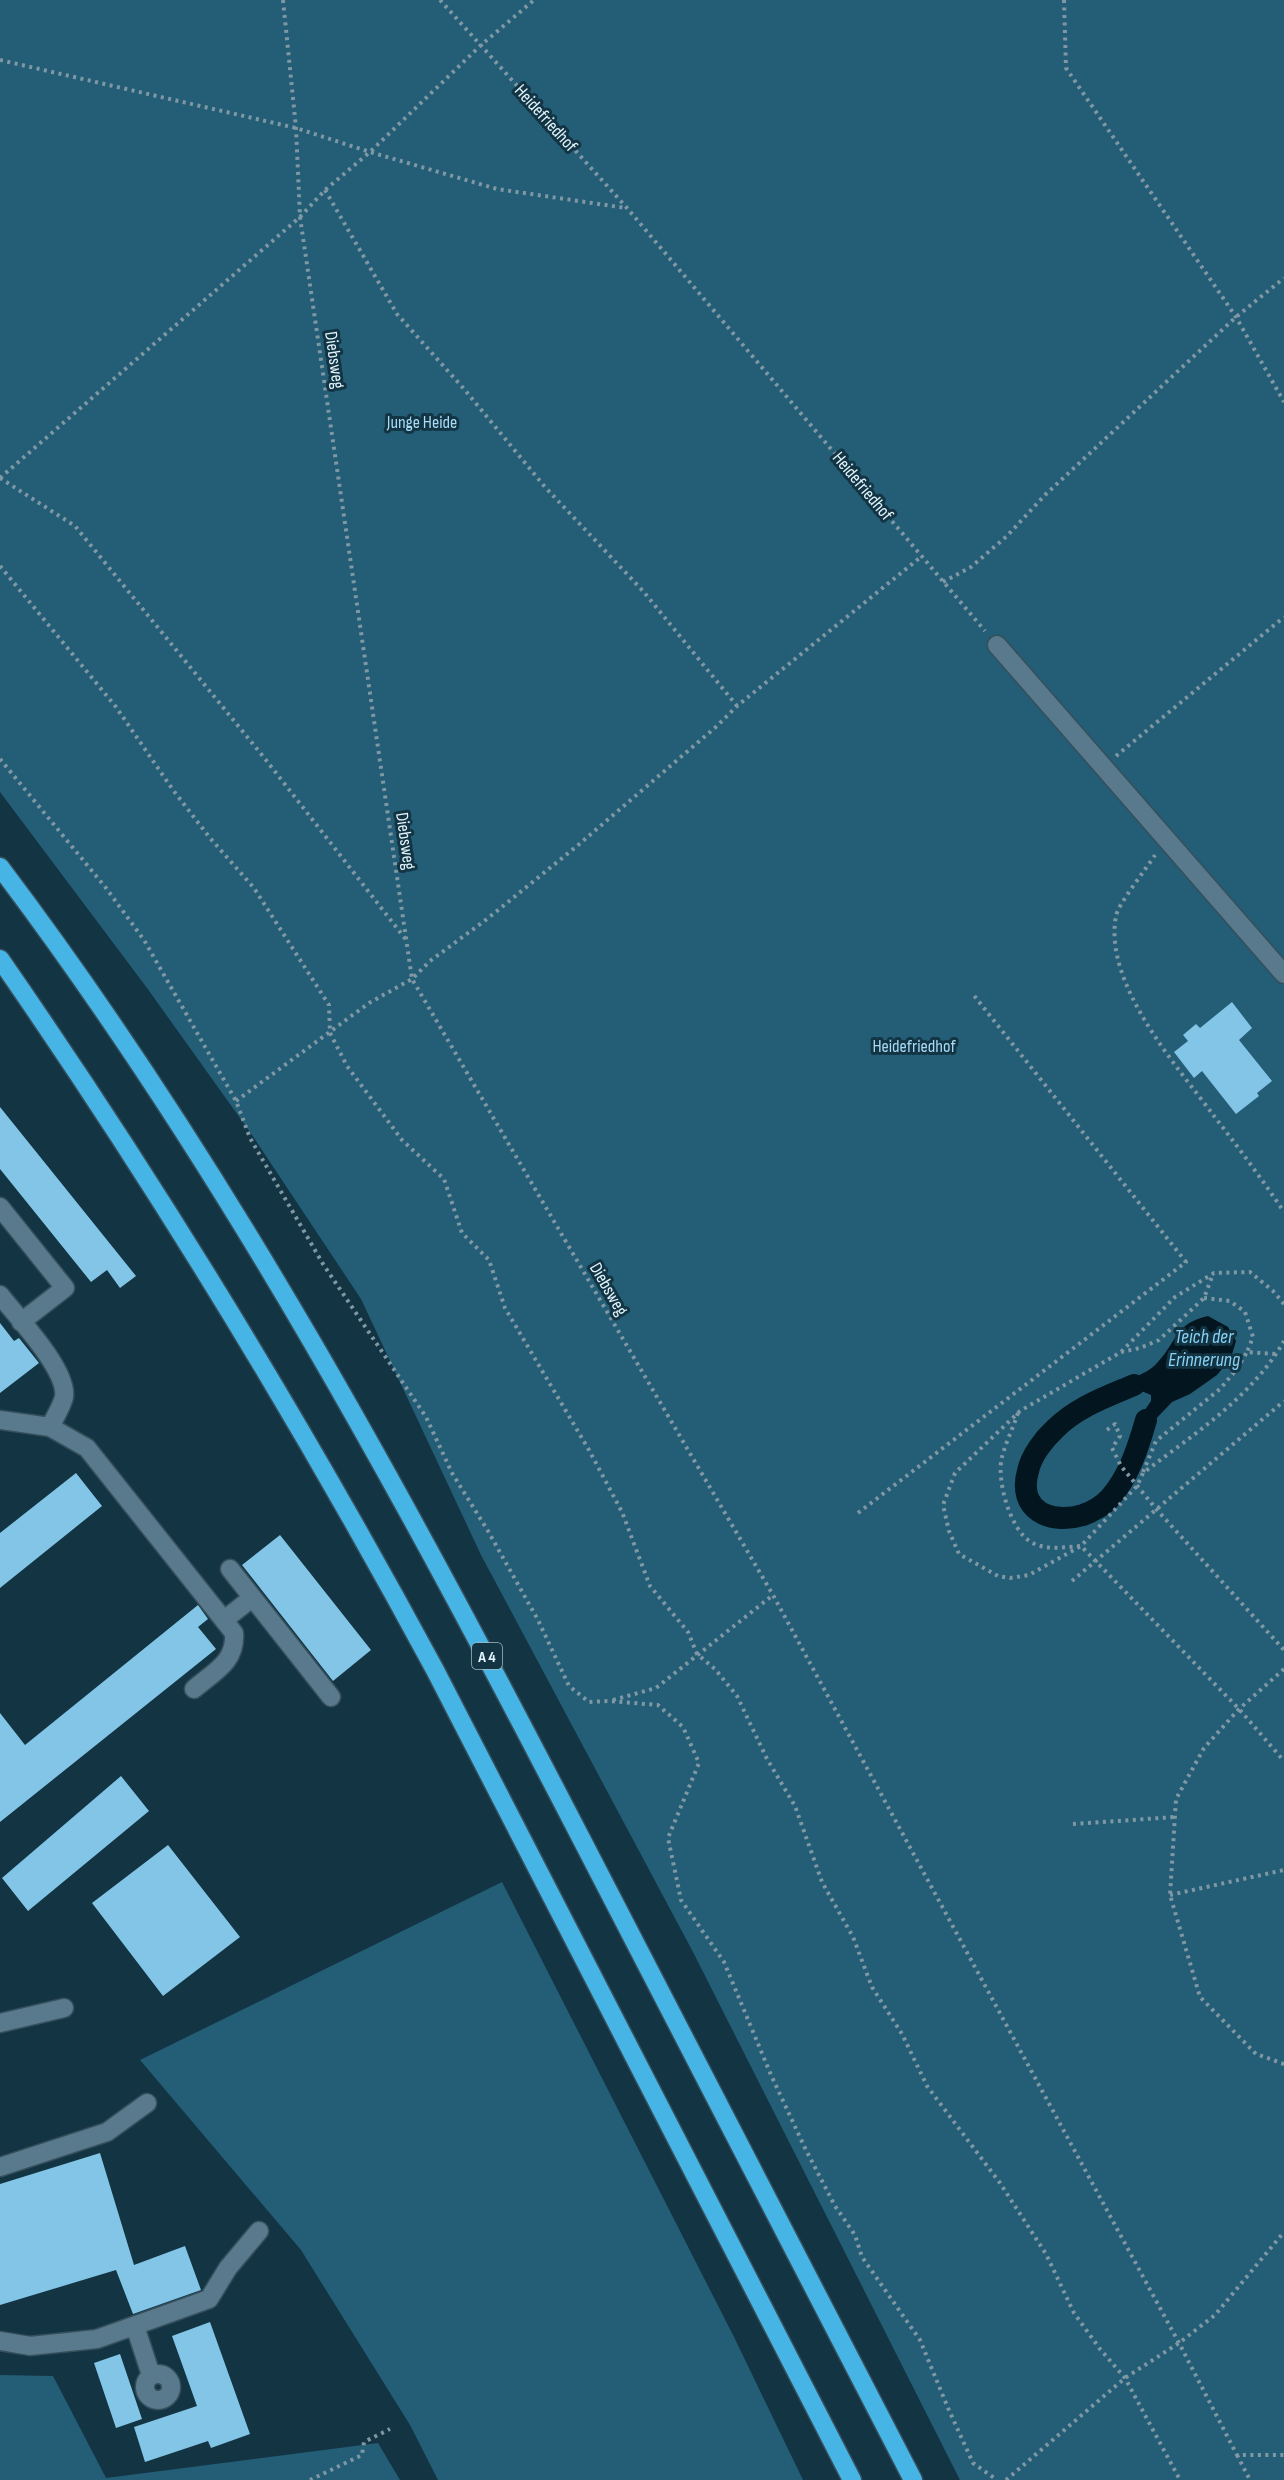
<svg xmlns="http://www.w3.org/2000/svg" width="1284" height="2480" viewBox="0 0 1284 2480" font-family="'Sofia Sans Condensed',sans-serif">
<style>
.green{fill:#245d76}
.water{fill:#03161f}
.lines{fill:none;stroke-linecap:round;stroke-linejoin:round}
.canal{stroke:#03161f;stroke-width:22}
.building{fill:#83c5e6}
.minor-casing{stroke:#364f5c;stroke-width:21}
.highway-casing{stroke:#364f5c;stroke-width:21}
.path{stroke:#7f98a4;stroke-width:4;stroke-dasharray:3 4.5;stroke-linecap:butt}
.minor{stroke:#597a8c;stroke-width:18}
.highway{stroke:#46b5e6;stroke-width:18}
.labels{text-anchor:middle;stroke-width:6;stroke-linejoin:round;paint-order:stroke}
.shield{fill:#133443;stroke:#a3bac5;stroke-width:1.5}
.shield-label{font-size:16px;font-weight:bold;fill:#e1f4fd}
.street-label{font-size:18px;fill:#e1f4fd;stroke:#133443}
.park-label{font-size:18px;fill:#a6dbf7;stroke:#133443}
.water-label{font-size:20px;font-style:italic;fill:#88d1f5;stroke:#133443}
</style>
<rect width="100%" height="100%" fill="#133443"/>
<!-- green -->
<path class="green" d="M0,0H1284V2480H960L693,1952L481,1555L361,1299L250,1132L147,988L0,792Z
M502,1882L734,2337L803,2480H438L410,2425L301,2250L140,2060Z
M0,2375L53,2376L106,2478L378,2443L400,2480H0Z"/>
<!-- water -->
<path class="water" d="M1208,1316L1228,1327L1236,1341L1231,1358L1217,1375L1190,1394L1172,1402L1152,1423L1142,1414L1151,1401V1395C1141,1391 1135,1390 1133,1378C1142,1374 1151,1370 1157,1363C1177,1342 1175,1323 1208,1316Z"/>
<g class="lines">
<!-- canal -->
<path class="canal" d="M1134,1385C1106,1397 1077,1407 1055,1429C1044,1439 1031,1456 1028,1471C1017,1510 1050,1525 1083,1515C1092,1512 1104,1505 1110,1498C1129,1476 1138,1448 1146,1420"/>
</g>
<!-- building -->
<path class="building" d="M1232,1002L1252,1028L1239,1040L1272,1081L1257,1093L1259,1096L1236,1114L1202,1071L1194,1078L1174,1052L1188,1041L1183,1035L1196,1024L1200,1028Z
M0,1107L136,1276L120,1288L107,1270L91,1282L0,1169Z
M0,1323L14,1341L19,1338L39,1363L0,1393Z
M76,1473L102,1506L0,1588V1533Z
M280,1535L371,1650L333,1681L242,1565Z
M198,1605L208,1619L198,1627L216,1649L0,1822V1713L25,1745Z
M121,1776L149,1811L28,1911L2,1878Z
M168,1845L240,1937L163,1996L92,1903Z
M100,2153L134,2265L185,2246L201,2290L133,2314L116,2270L0,2305V2184Z
M210,2322L250,2434L211,2448L208,2441L145,2462L134,2427L197,2406L172,2336Z
M120,2354L142,2419L116,2428L94,2363Z"/>
<g class="lines">
<defs>
<path id="minor" d="M997,645L1284,974
M0,1207L65,1288L21,1322
M0,1295C17,1317 68,1370 64,1397C62,1406 55,1417 50,1427
M0,1420L50,1427L87,1448L234,1633C236,1662 215,1671 194,1689
M230,1569L331,1697
M224,1620L252,1598
M0,2023L64,2008
M0,2167L107,2132L147,2103
M135,2326L151,2375
M0,2341L30,2346L97,2339L209,2299L228,2268L259,2231
M145 2387a13 13 0 1 1 26 0a13 13 0 1 1-26 0Z"/>
<path id="highway" d="M0,867C229,1170 409,1506 583,1842C693,2055 803,2267 913,2480
M0,959C159,1188 303,1425 435,1670L852,2480"/>
</defs>
<!-- minor casing -->
<use href="#minor" class="minor-casing"/>
<!-- highway casing -->
<use href="#highway" class="highway-casing"/>
<!-- path -->
<path class="path" d="M283,0L296,128L300,217L412,979L773,1595L1179,2343L1237,2455H1284
M440,0L627,208L985,631
M1064,0L1066,68L1236,317L1284,402
M0,60L296,128L370,152L497,189L626,208
M325,190L397,314L464,389L545,487L643,591L737,706
M0,478L300,217L325,190L370,152L480,46L534,0
M0,478L75,526L266,760L407,941
M0,566L116,707L173,790L210,838L254,888L329,1005L330,1033L347,1066L402,1140L444,1179L462,1233L489,1260L505,1308L589,1450L622,1512L650,1586L688,1632L697,1654L715,1669L737,1696L767,1759L795,1806L822,1882L853,1937L872,1987L902,2034L927,2086L1000,2183L1046,2254L1074,2313L1100,2349L1125,2378L1180,2480
M943,582L971,567L1007,536L1045,495L1236,317L1284,278
M1116,756L1284,617
M0,759L106,888L144,940L236,1101L250,1138L323,1264L426,1417L452,1473L488,1531L538,1620L569,1686L589,1702L609,1701L658,1705L683,1727L699,1763L668,1838L681,1900L724,1962L771,2075L805,2148L835,2206L855,2235L862,2257L920,2340L948,2408L973,2463L997,2480
M1155,855C1147,868 1118,904 1116,916C1103,984 1177,1066 1214,1116C1238,1147 1262,1179 1284,1212
M236,1101L369,1003L412,979L430,961L487,919L577,846L717,726L737,706L922,556
M1204,1298L1230,1301L1245,1312L1253,1337L1247,1352L1276,1354
M1284,1304L1273,1291L1250,1272L1214,1273L1175,1297L1121,1352L1020,1411L955,1473L943,1505L949,1531L959,1554L998,1576L1010,1578L1029,1575L1081,1546L1137,1486L1143,1473C1194,1434 1252,1397 1284,1341
M1121,1352L1140,1348L1159,1340L1204,1298L1213,1274
M1018,1413C1013,1428 1006,1442 1002,1457C996,1479 1010,1530 1031,1542C1046,1551 1065,1547 1081,1546L1239,1709L1284,1761
M1107,1430L1115,1424L1120,1436L1112,1448L1121,1466L1157,1510L1284,1650
M1143,1472L1156,1441L1220,1389L1237,1369L1247,1352
M858,1513L1186,1262L972,993
M1072,1581L1284,1401
M1284,1669L1239,1709L1204,1748L1176,1799L1170,1895L1200,1997L1256,2054L1284,2064
M613,1700L656,1688L773,1595
M1073,1824L1175,1817
M1170,1895L1284,1870
M1237,2455L1250,2480
M310,2480L362,2455L364,2442L390,2429
M1006,2480L1125,2378L1179,2343L1215,2315L1284,2232"/>
<!-- minor -->
<use href="#minor" class="minor"/>
<!-- highway -->
<use href="#highway" class="highway"/>
</g>
<g class="labels">
<!-- shield labels -->
<rect class="shield" x="472" y="1643" width="30" height="26" rx="4.5"/>
<g class="shield-label">
<text x="487" y="1662">A 4</text>
</g>
<!-- street labels -->
<g class="street-label">
<text transform="translate(546 118) rotate(48)" y="6">Heidefriedhof</text>
<text transform="translate(335 360) rotate(82)" y="6">Diebsweg</text>
<text transform="translate(863 486) rotate(50)" y="6">Heidefriedhof</text>
<text transform="translate(406 841) rotate(82)" y="6">Diebsweg</text>
<text transform="translate(609 1289) rotate(60)" y="6">Diebsweg</text>
</g>
<!-- park labels -->
<g class="park-label">
<text x="422" y="428">Junge Heide</text>
<text x="914" y="1052">Heidefriedhof</text>
</g>
<!-- water labels -->
<g class="water-label">
<text x="1204" y="1343">Teich der<tspan x="1204" dy="23">Erinnerung</tspan></text>
</g>
</g>
</svg>
